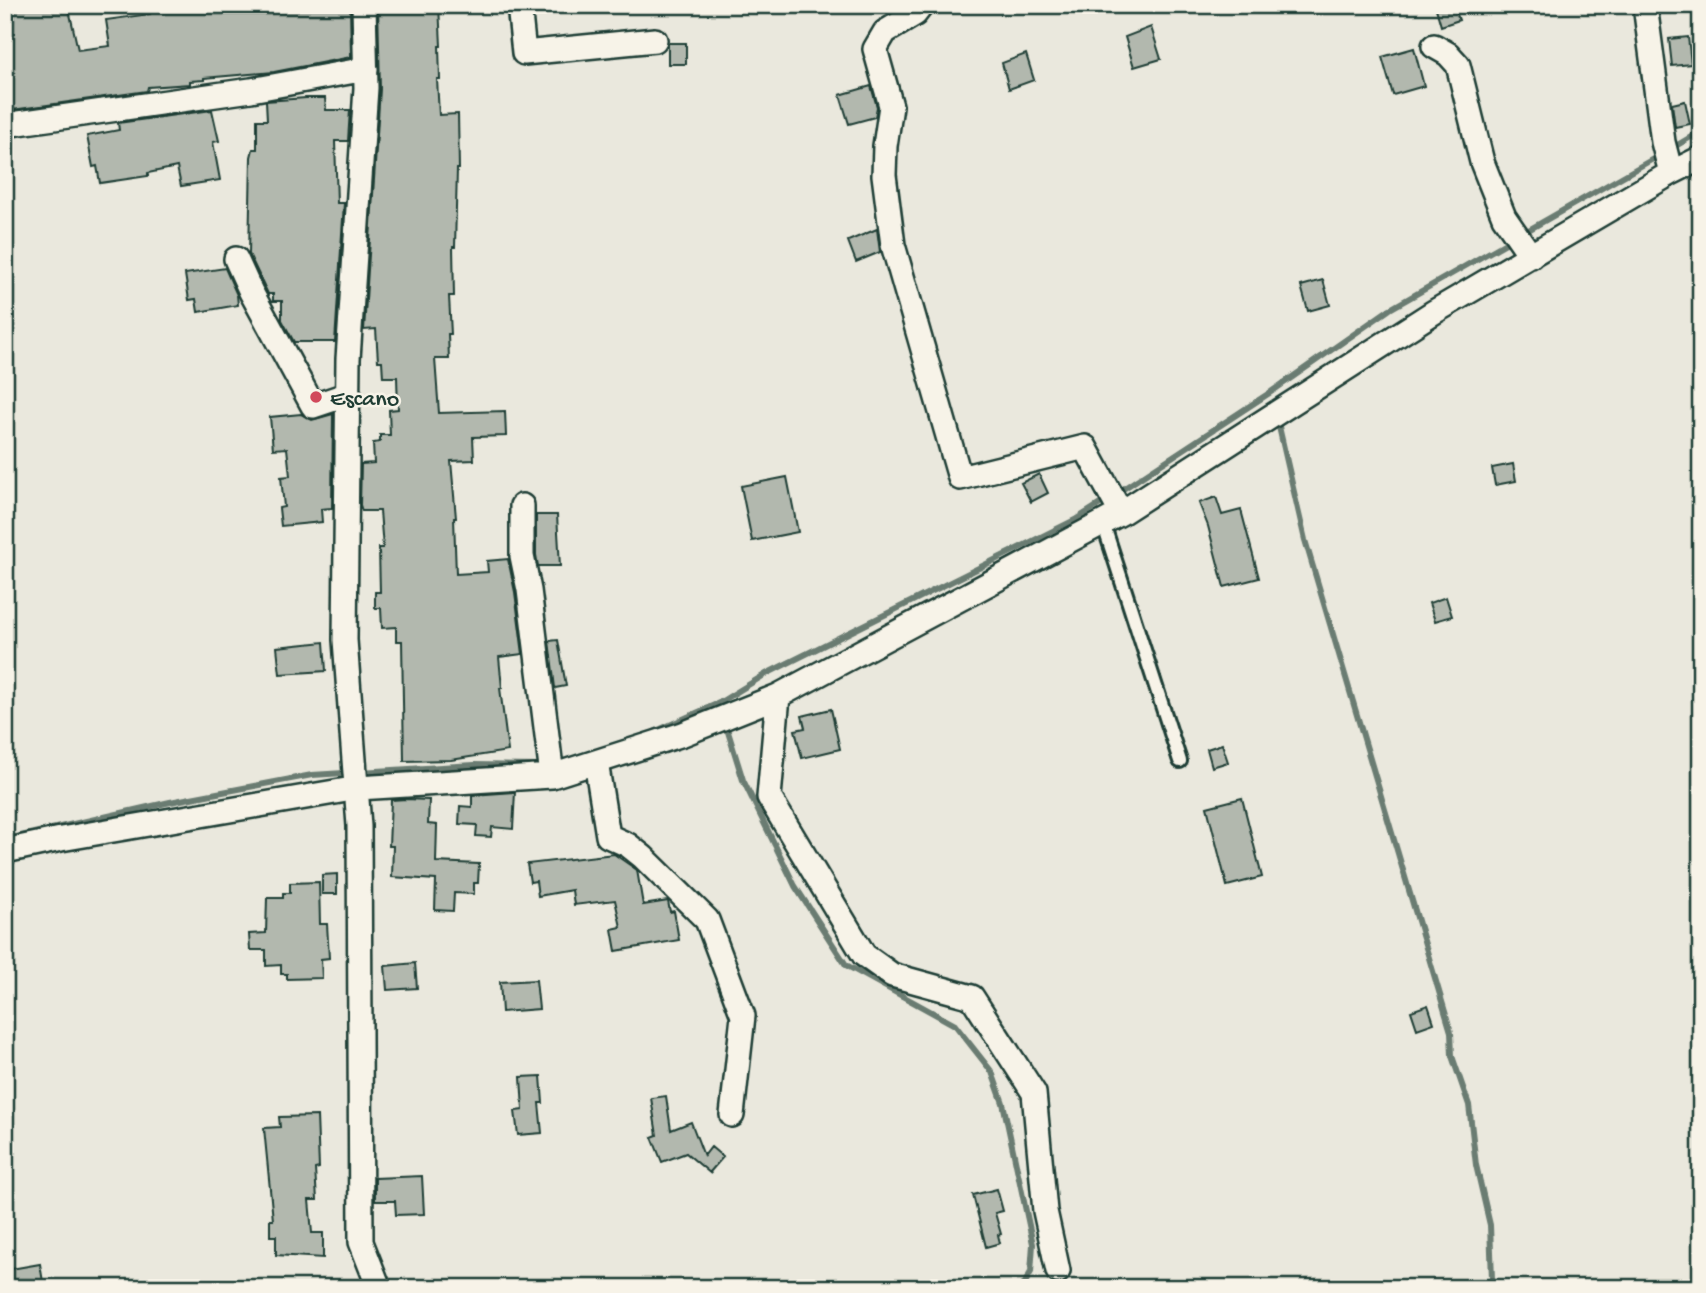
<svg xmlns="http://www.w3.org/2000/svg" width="1706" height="1293" viewBox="0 0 1706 1293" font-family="'Gochi Hand',sans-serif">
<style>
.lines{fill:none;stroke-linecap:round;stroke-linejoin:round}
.stream{stroke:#6a7c72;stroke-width:6}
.building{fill:#b2b8ae;stroke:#1f3d34;stroke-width:2}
.lane-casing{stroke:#1f3d34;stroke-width:18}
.street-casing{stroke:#1f3d34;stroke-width:28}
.lane{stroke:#f7f3e8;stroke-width:12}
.street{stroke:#f7f3e8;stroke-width:23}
.poi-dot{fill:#d1495b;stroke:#f7f3e8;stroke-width:2.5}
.labels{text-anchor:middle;stroke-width:5;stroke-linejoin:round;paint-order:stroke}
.poi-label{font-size:24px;fill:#1f3d34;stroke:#f7f3e8;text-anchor:start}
</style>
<rect width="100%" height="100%" fill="#eae8dd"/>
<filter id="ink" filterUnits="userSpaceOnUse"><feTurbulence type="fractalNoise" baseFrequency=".0143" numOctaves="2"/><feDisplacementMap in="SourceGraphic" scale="14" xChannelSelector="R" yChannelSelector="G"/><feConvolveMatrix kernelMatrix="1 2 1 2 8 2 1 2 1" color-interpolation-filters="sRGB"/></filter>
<g filter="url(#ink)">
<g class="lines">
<!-- stream -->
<path class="stream" d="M1669,150L1701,131
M1277,418L1305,540L1451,1032L1452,1056L1469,1105L1476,1165L1490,1225L1492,1279L1494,1288
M1117,493L1271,392L1390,309L1660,155
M725,722L743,780L795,886L846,965L955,1025L992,1072L1003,1103L1033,1244L1031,1272L1022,1288
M654,732L719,703L766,674L1075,520L1108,499
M12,838L170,802L312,775L474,765L541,766"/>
</g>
<!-- building -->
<path class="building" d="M5,5H68L78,50L110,46L106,20L150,14L149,5H350L351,57L274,72L204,78V80L190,81V84L148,87L147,91L5,111Z
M378,5H439L441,46H439L440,79H437L439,115L458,114L459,169H457L455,247H453L454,296H449L451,334H448L449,359H435L439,413L505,411L506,436L473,437L474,460L451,461L456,518H454L456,574L488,572L487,561L508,559L515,592L523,654L499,657L502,688H500L508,751L451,760L404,761L402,641H396V627L382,628L381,608H375V592H380L379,548H383L380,511H362L360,505L361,464L374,463L373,443L380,442V435H390L389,410L398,409L397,377H383L382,361H378L376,329L364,330L380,89Z
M1435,5H1454L1459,20L1441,26Z
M1151,27L1161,59L1134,67L1125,37Z
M1688,37L1691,64L1672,66L1669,39Z
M668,43H686V64H668Z
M1414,48L1424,86L1393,95L1382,57Z
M1026,54L1034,80L1009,89L1002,63Z
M871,86L877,107L875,117L849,124L840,95Z
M306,98H325L326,110H350L348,141H335L337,203H344L335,342H294L282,320V301H273V294H268L249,254L251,157L253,149H257V120H267L266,101Z
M1685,101L1690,124L1675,127L1672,104Z
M212,110L219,141L213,142L220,180L181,186L177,167L148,173V176L100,183L97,166L93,167L87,136L119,130L118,123Z
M877,229L880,252L856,262L848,241Z
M225,268L237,295L238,305L198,312L196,299L189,300L185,274Z
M1323,280L1330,305L1308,311L1301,286Z
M301,414L312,420L333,414L332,508L321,509L322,522L281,526L279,508L284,507L281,477L290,476L287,448L273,449L270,417Z
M1513,464L1516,481L1495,485L1492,468Z
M1039,474L1048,493L1031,502L1021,483Z
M787,477L798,532L752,541L741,486Z
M1216,497L1222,515L1241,510L1259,578L1224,587L1208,526L1199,503Z
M536,515H557L560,566H538L536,555Z
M1446,597L1452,616L1435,621L1429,603Z
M558,640L566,686L555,688L549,641Z
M324,642L326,671L280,674L277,647Z
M831,709L840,749L802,758L795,730L805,728L802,716Z
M1222,744L1228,762L1212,767L1207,749Z
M515,792L513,829L492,827L491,837L476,836L477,825L459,824L460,806L472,807V795Z
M1242,798L1262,877L1227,886L1207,807Z
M406,799L429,800L428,824L437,825L436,862L479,864L478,883H474V894L454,893L453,911L435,910L436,880L392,877L393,846H389L391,800Z
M614,854L637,870L643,905L668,901L670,912L674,911L679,940L616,951L612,929L621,927L615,900L574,905L572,890L538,896L536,881L530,882L527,864Z
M337,874V894H322V875Z
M319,882L320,924H327L329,958L321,959L322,978L287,979V974H281V965L266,966V950H250L249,934L266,933L267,898H283V893H290V883Z
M415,963L417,988L387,990L385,966Z
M536,980L539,1009L502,1012L500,982Z
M1428,1005L1434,1023L1417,1029L1411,1011Z
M541,1076L543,1103H539L542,1133L518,1135L515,1111L523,1110L521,1077Z
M666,1096L671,1130L691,1122L704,1156L711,1147L723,1157L710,1172L711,1174L686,1153L662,1162L652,1137L657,1135L651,1098Z
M317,1116L319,1168L315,1169L317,1200H309L312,1233H323V1258L276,1255V1236H270V1220H273L264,1128L280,1127L279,1117Z
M422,1176L424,1214L396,1215L395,1201H375V1178Z
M997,1189L1003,1211L995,1213L1001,1234L998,1235L1000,1243L986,1247L973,1195Z
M40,1264L44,1288H5V1270Z"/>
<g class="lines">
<defs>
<path id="lane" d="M1103,523L1180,761"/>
<path id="street" d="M364,5L366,88L348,359L345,640L359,826L361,1242L379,1288
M519,5L524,53L655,40
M922,5L915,14L885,32L875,49L891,106L885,146L884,175L893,245L960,478L1085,447L1121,513
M1645,5L1663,142L1671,173
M1434,46L1448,54L1458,65L1482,162L1504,217L1531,256
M5,125L251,90L366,69
M236,259L251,292L313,406L349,394
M522,506V556L529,590L552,776
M778,696L769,797L864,955L892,975L972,997L1034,1093L1045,1211L1058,1271
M596,762L608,836L628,845L643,857L707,920L743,1016L732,1115
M5,851L61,839L358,788L552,776L683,734L778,696L1121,513L1434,312L1671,173L1701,158"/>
</defs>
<!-- lane casing -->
<use href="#lane" class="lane-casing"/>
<!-- street casing -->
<use href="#street" class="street-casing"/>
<!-- lane -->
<use href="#lane" class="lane"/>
<!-- street -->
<use href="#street" class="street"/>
</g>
</g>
<!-- markers -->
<circle class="poi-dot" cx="316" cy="397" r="7"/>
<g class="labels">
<!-- poi labels -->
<g class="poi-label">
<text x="330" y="405">Escano</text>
</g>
</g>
<!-- margin -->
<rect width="1706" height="1293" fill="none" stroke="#f7f3e8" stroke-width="28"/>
<rect x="14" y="14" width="1678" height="1265" fill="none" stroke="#1f3d34" stroke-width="2.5" filter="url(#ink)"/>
</svg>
